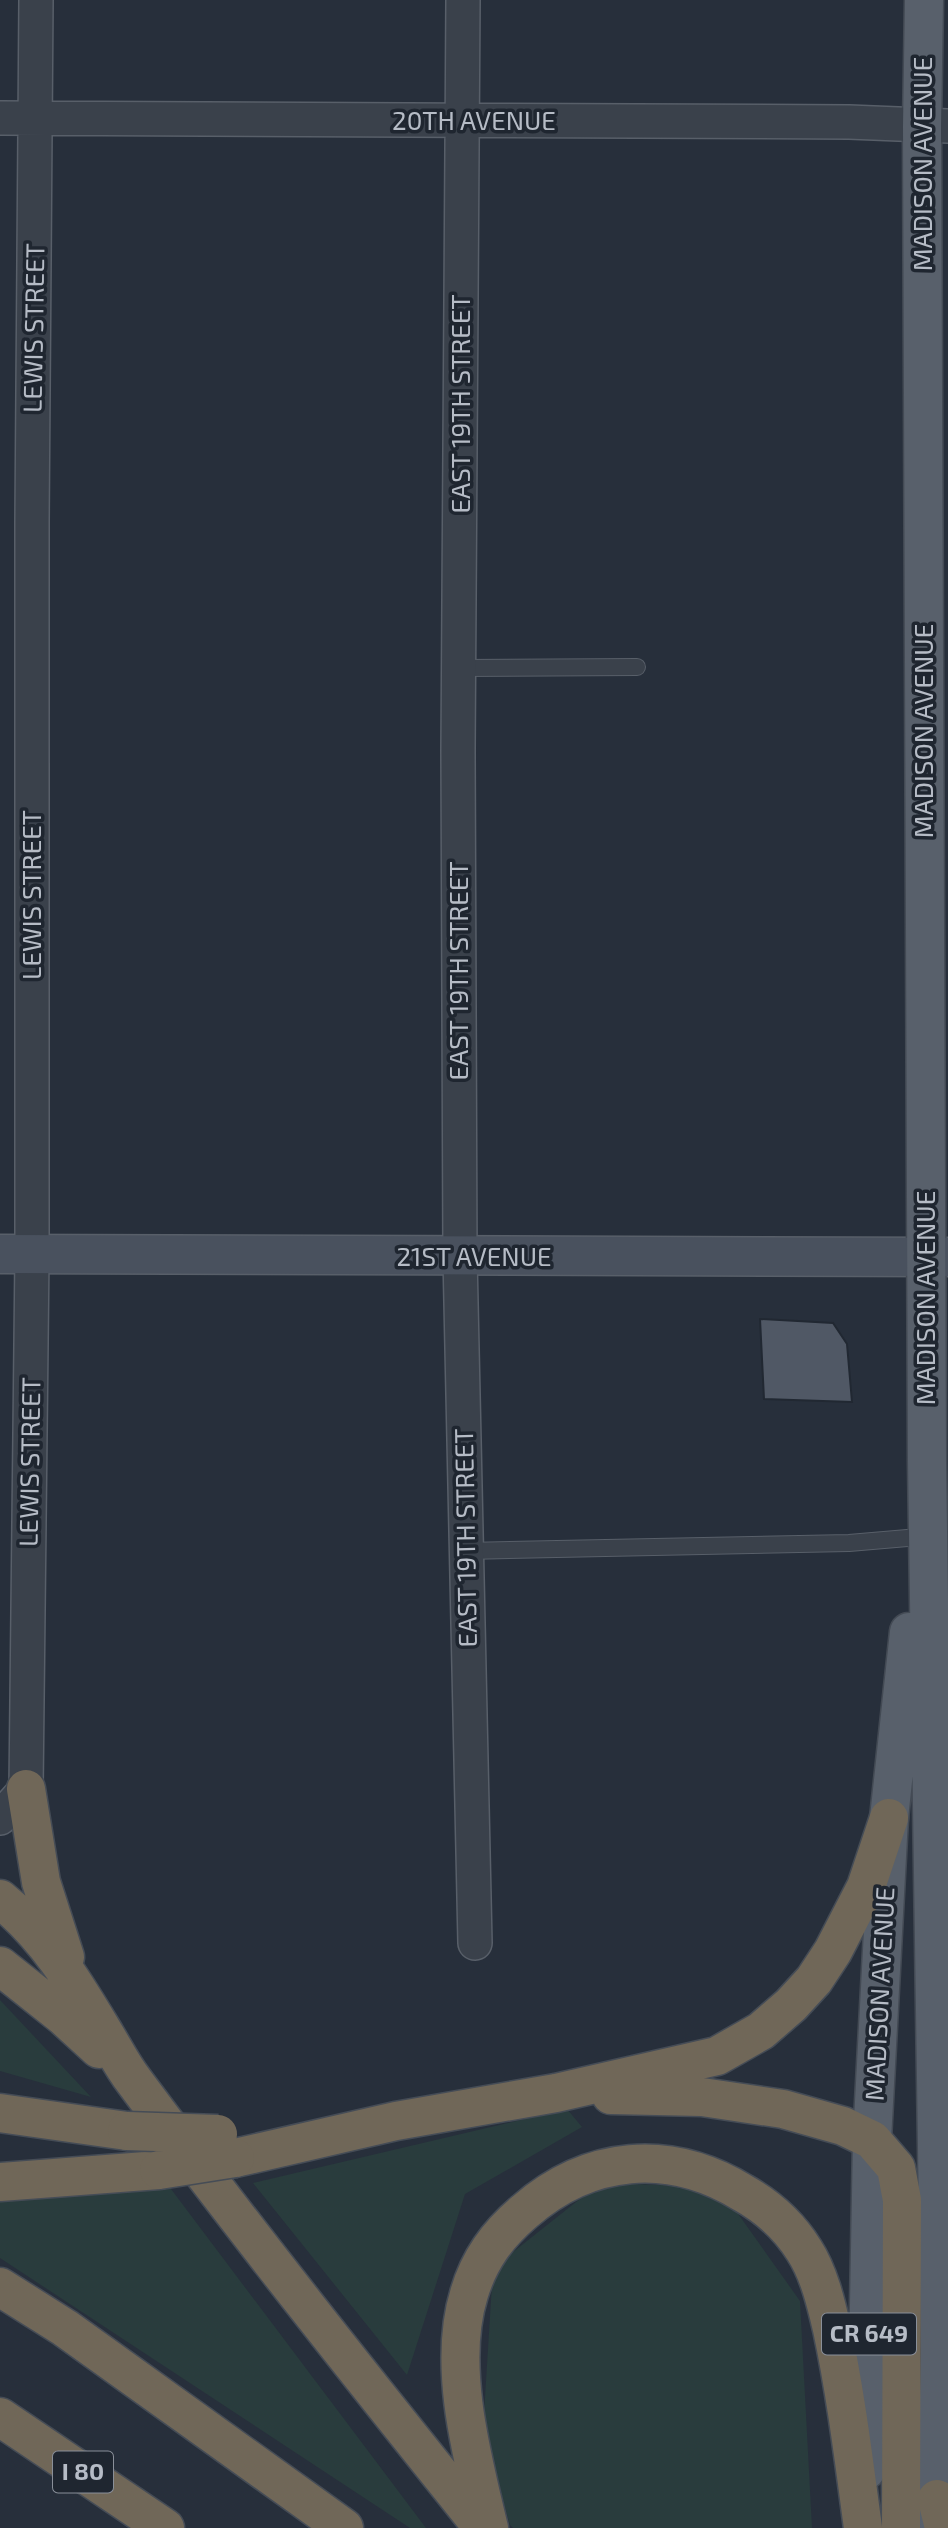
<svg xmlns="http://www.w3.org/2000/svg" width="948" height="2528" viewBox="0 0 948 2528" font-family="'Exo 2',sans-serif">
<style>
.green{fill:#293c3d}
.building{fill:#505865;stroke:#212832;stroke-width:2}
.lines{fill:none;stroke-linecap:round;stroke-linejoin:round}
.lane-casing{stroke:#585f69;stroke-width:18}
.street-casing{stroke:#585f69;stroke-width:36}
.secondary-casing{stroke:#585f69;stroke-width:41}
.primary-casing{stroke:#434a54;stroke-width:41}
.highway-casing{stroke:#454c56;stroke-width:41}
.lane{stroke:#3a414b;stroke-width:16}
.street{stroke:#3a414b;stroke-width:33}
.secondary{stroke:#49515e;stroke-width:38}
.primary{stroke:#58606b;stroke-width:38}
.highway{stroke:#706758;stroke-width:38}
.highway-bridge-casing{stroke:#454c56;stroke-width:41;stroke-linecap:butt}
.highway-bridge{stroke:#706758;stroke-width:38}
.labels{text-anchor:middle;stroke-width:7;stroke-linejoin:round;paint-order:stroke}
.shield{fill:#1f2630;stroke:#898f99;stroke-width:2}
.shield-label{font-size:24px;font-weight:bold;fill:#b6bcc6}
.street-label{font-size:26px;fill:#b6bcc6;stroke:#1f2630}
</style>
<rect width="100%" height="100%" fill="#272f3b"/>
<!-- green -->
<path class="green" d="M0,2000L91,2097L0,2071Z
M567,2109L582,2127L465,2194L407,2375L253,2183Z
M600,2183L719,2187L800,2301L812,2528H513L510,2525L483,2430L493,2268Z
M168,2185L426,2528H410L0,2258V2186Z"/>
<!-- building -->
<path class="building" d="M760,1319L833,1323L847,1344L852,1402L764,1399Z"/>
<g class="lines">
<defs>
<path id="lane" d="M459,668L637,667
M466,1551L849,1543L919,1537"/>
<path id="street" d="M463,0L458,750L460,1257L475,1943
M0,118L849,122L948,126
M0,1818L26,1789L32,1255V522L36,0"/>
<path id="secondary" d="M0,1254L948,1257"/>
<path id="primary" d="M924,0L922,127L927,1462L940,2352L936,2528
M866,2470L872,2140L889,1818L909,1632"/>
<path id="highway" d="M26,1789L41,1882L65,1957
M0,1899C47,1936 76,1986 106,2036C115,2051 123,2067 134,2081C247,2233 365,2381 483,2528
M0,1966L63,2016L99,2049
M611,2095L702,2097L783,2109L843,2126L872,2140L896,2168L902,2200L901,2528
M0,2113L127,2131
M235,2158L396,2121L556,2093L717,2056L761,2031L791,2005L814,1980L833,1951L866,1887L889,1818
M0,2182L159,2170
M0,2287L65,2328L344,2528
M0,2417L165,2528
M937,2499L944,2528
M489,2528C472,2457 447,2365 469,2294C479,2260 497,2235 524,2212C589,2155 669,2148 743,2193C768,2207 789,2226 804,2250C819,2273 826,2303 832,2329C846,2395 854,2462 863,2528"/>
</defs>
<!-- lane casing -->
<use href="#lane" class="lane-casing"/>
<!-- street casing -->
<use href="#street" class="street-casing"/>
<!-- secondary casing -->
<use href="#secondary" class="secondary-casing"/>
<!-- primary casing -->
<use href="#primary" class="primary-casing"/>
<!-- highway casing -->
<use href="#highway" class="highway-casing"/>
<!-- lane -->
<use href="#lane" class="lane"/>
<!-- street -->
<use href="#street" class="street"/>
<!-- secondary -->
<use href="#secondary" class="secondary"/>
<!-- primary -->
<use href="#primary" class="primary"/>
<!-- highway -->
<use href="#highway" class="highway"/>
<defs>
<path id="highway-bridge" d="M127,2131L218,2134
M159,2170L235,2158"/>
</defs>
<!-- highway-bridge casing -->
<use href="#highway-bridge" class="highway-bridge-casing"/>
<!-- highway-bridge -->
<use href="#highway-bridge" class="highway-bridge"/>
</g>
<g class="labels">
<!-- shield labels -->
<g class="shield">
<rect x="822" y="2313.5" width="94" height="41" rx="5"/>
<rect x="53" y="2451.5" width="60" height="41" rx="5"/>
</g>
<g class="shield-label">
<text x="869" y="2342">CR 649</text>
<text x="83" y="2480">I 80</text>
</g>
<!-- street labels -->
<g class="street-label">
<text x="474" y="130">20TH AVENUE</text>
<text transform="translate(923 164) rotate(-90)" y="9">MADISON AVENUE</text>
<text transform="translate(34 328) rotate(-89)" y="9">LEWIS STREET</text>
<text transform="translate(461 404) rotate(-90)" y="9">EAST 19TH STREET</text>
<text transform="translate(924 731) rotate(-90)" y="9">MADISON AVENUE</text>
<text transform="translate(32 895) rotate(-90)" y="9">LEWIS STREET</text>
<text transform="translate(459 971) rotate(-90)" y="9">EAST 19TH STREET</text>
<text x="474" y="1266">21ST AVENUE</text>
<text transform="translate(926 1298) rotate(-90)" y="9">MADISON AVENUE</text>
<text transform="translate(30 1462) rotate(-89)" y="9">LEWIS STREET</text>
<text transform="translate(466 1538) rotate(-91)" y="9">EAST 19TH STREET</text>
<text transform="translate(880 1994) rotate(-87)" y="9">MADISON AVENUE</text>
</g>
</g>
</svg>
